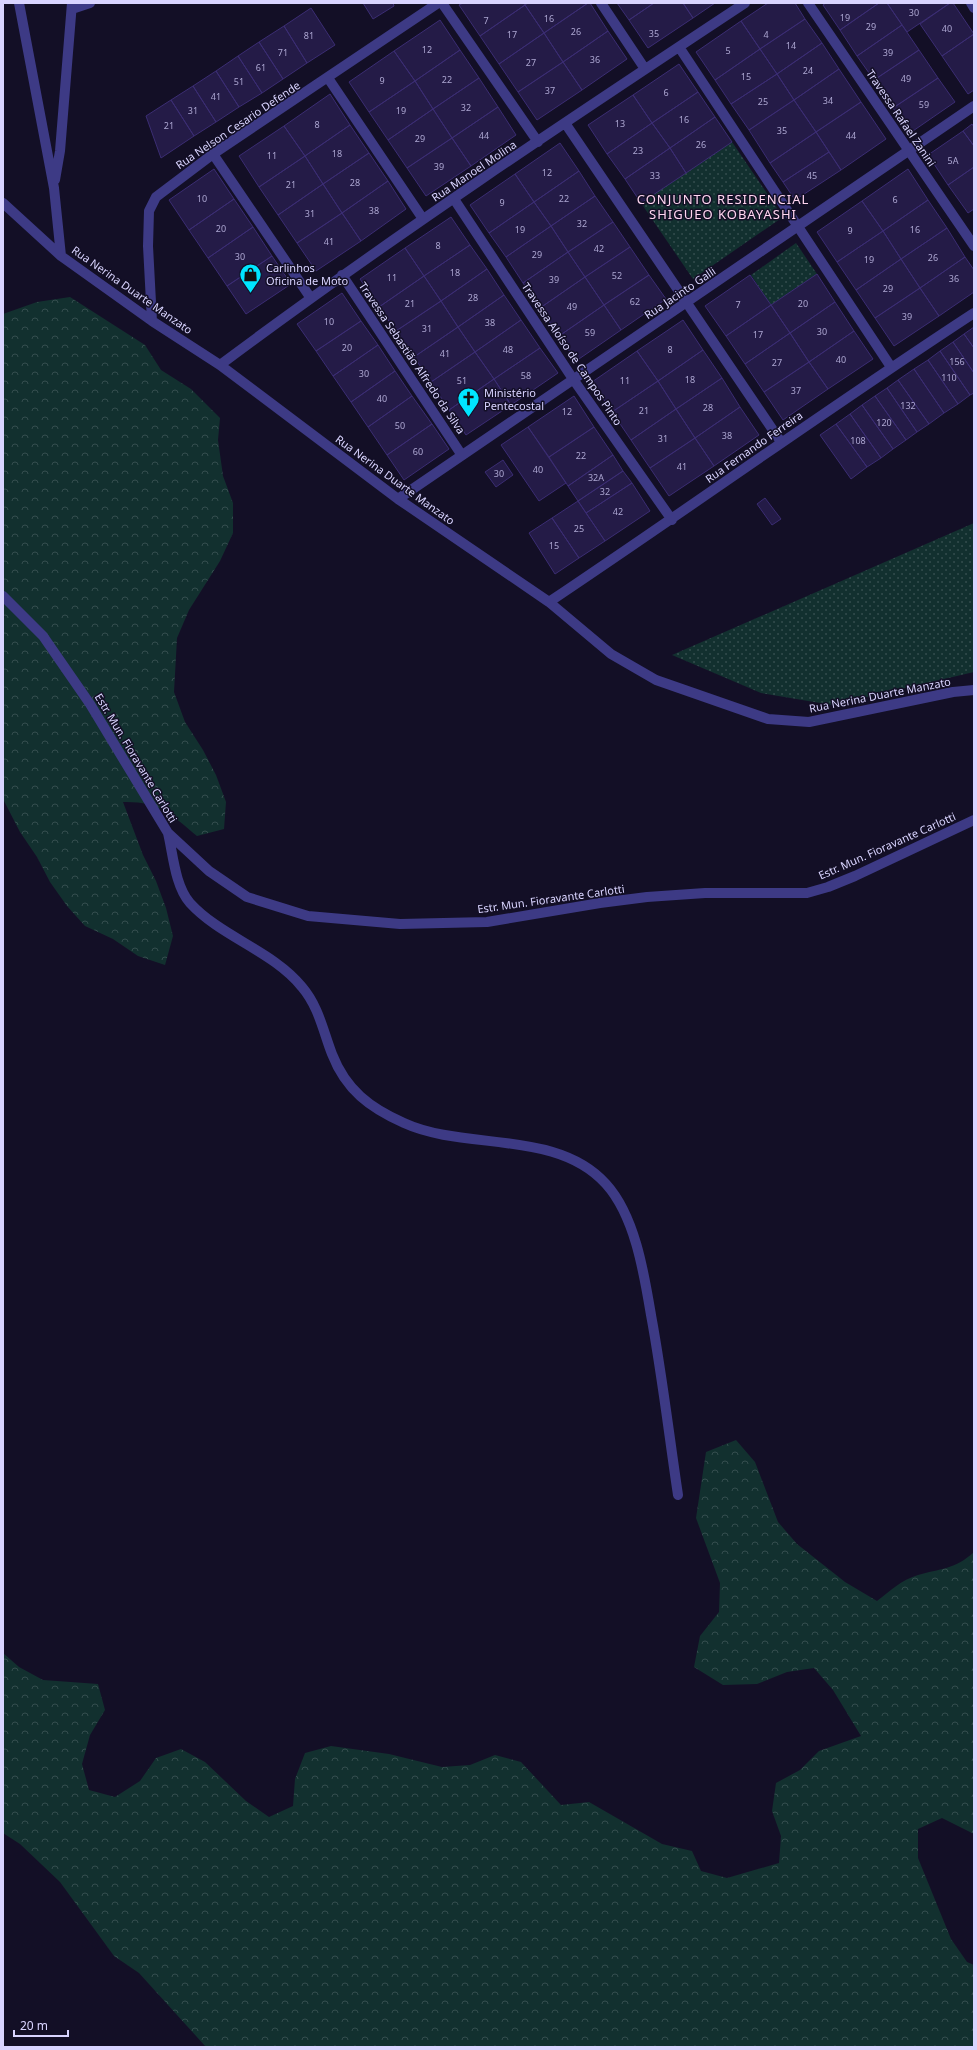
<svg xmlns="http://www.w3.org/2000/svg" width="977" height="2050" viewBox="0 0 977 2050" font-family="'Noto Sans',sans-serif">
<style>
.grass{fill:url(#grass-dots)}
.forest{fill:url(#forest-crowns)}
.building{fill:#241b47;stroke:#3b2d73}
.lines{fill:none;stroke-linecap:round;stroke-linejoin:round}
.minor{stroke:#3d3a85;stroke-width:10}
.labels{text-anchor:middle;stroke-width:3;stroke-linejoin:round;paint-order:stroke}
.number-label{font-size:9px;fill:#aca6d1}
.street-label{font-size:11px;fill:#d9d4ff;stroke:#130f26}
.poi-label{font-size:11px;fill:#d9d4ff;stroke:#130f26;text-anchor:start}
.quarter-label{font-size:13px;letter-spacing:1px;fill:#ffd6f0;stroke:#130f26}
</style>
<defs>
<pattern id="grass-dots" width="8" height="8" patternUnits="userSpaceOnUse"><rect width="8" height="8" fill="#12302f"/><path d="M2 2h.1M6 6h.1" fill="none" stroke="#344d4e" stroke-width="1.8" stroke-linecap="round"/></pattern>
<pattern id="forest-crowns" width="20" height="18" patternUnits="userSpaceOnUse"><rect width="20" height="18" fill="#12302f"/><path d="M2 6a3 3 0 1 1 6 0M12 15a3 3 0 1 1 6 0" fill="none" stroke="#344d4e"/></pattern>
</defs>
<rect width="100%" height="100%" fill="#130f26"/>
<!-- grass -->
<path class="grass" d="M732,142L783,217L693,279L641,203Z
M796,243L817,274L771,305L751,275Z
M974,523V672L832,705L761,693L672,655Z"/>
<!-- forest -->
<path class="forest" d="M70,297L145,345L161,370L191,389L220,418L218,440L223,476L233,503V533L220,561L189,610L177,638L174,692L185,722L203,750L216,775L226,802L224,829L197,836C171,814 158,801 123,802L143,855L156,881L166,908L173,936L165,965L138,956L113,939L85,926L67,906L50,882L37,857L20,832L3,799V618L5,617L3,615V314L37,302Z
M736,1440L755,1462L778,1522L797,1544L845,1582L877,1601C890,1591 901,1580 918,1575C939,1569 956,1569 974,1552V1834L942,1818L918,1829V1858L951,1939L967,1962L974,1965V2047H206L139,1973L114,1956L60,1882L20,1844L3,1833V1653L19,1667L43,1680L98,1684L105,1710L90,1735L82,1764L89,1790L115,1797L140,1781L156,1758L181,1749L205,1762L246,1801L269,1817L293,1806L295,1779L305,1753L331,1746L389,1754L442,1767L470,1765L495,1755L521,1762L561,1805L589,1802L662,1844L692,1851L701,1871L727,1878L779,1863L781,1836L772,1811L776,1783L800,1770L819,1751L861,1736L833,1690L814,1668L787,1672L757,1684L723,1685L694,1667L700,1636L719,1612L720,1583L696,1518L706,1452Z"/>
<!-- building -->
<path class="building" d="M363,3H393L394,6L373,19Z
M463,3H524L525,5L480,36L459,5Z
M528,3H588L544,33L525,5Z
M588,3H590L608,31L563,62L544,33Z
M617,3H654L629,20Z
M654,3H683L693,18L648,48L629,20Z
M683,3H715L693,18Z
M768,3H795L805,19L760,49L741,21Z
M826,3H879L840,30L823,5Z
M879,3H887L902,25L857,56L840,30Z
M887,3H950L907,32Z
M950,3H953L974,34L942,56L920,24Z
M525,5L544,33L499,64L480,36Z
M311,8L335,45L307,63L284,26Z
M805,19L822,43L777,74L760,49Z
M440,20L460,50L415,81L394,51Z
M741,21L760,49L715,80L696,52Z
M902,25L919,50L874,80L857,56Z
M284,26L307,63L283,79L259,42Z
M608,31L627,59L582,90L563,62Z
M544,33L563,62L518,92L499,64Z
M974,34V90L968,94L942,56Z
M259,42L283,79L262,93L238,56Z
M822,43L839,69L794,100L777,74Z
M760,49L777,74L731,104L715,80Z
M460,50L479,78L433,109L415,81Z
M919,50L938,78L893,108L874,80Z
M394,51L415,81L369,112L349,82Z
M238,56L262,93L239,107L216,71Z
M563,62L582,90L537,120L518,92Z
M679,64L698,92L652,123L633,95Z
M839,69L861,102L816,132L794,100Z
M216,71L239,107L216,122L193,86Z
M777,74L794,100L749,130L731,104Z
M479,78L498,107L452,138L433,109Z
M938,78L955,102L910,133L893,108Z
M415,81L433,109L388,140L369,112Z
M193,86L216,122L194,136L171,100Z
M698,92L715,117L670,148L652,123Z
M330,94L350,125L305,156L284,126Z
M633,95L652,123L607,154L588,125Z
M171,100L194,136L161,158L146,116Z
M794,100L816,132L770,163L749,130Z
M861,102L886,139L841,170L816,132Z
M498,107L516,135L471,166L452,138Z
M433,109L452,138L407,168L388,140Z
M715,117L732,142L686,173L670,148Z
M652,123L670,148L625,179L607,154Z
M972,124L974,127V146L963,131Z
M350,125L369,153L323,184L305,156Z
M284,126L305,156L259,187L239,156Z
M963,131L974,146V167L948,185L928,155Z
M816,132L829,152L783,182L770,163Z
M452,138L471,166L426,196L407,168Z
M560,143L579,171L534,202L515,174Z
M670,148L686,173L641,203L625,179Z
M829,152L841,170L795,200L783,182Z
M369,153L388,181L342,213L323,184Z
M305,156L323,184L278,215L259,187Z
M974,167V209L968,213L948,185Z
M214,169L234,199L189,230L169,200Z
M908,169L928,200L883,231L862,201Z
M579,171L595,196L551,226L534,202Z
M515,174L534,202L489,233L470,205Z
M388,181L406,209L361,241L342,213Z
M323,184L342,213L297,243L278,215Z
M595,196L613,222L568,252L551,226Z
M234,199L253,227L208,258L189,230Z
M928,200L947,228L901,259L883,231Z
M862,201L883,231L837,262L817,232Z
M534,202L551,226L506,257L489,233Z
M342,213L361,241L316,271L297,243Z
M451,217L470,245L424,276L405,248Z
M613,222L630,247L585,277L568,252Z
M551,226L568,252L523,283L506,257Z
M253,227L272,256L227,286L208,258Z
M947,228L965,257L920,288L901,259Z
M883,231L901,259L856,290L837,262Z
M470,245L487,269L441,301L424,276Z
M630,247L649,275L604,305L585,277Z
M405,248L424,276L379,307L360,279Z
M568,252L585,277L540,308L523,283Z
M272,256L291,284L246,314L227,286Z
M965,257L974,270V292L939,316L920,288Z
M901,259L920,288L875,318L856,290Z
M487,269L504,295L458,327L441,301Z
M817,274L835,302L790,333L771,305Z
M649,275L666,299L621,330L604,305Z
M750,275L771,305L726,336L705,306Z
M424,276L441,301L396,331L379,307Z
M585,277L604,305L559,336L540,308Z
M920,288L939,316L894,346L875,318Z
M342,293L361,321L316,351L297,324Z
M504,295L521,320L475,352L458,327Z
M441,301L458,327L414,357L396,331Z
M835,302L854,331L809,362L790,333Z
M604,305L621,330L576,361L559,336Z
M771,305L790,333L745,364L726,336Z
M521,320L540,348L494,379L475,352Z
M683,320L703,350L658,381L637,351Z
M361,321L378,345L333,376L316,351Z
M458,327L475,352L431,382L414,357Z
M974,327V348L964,334Z
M854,331L873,359L828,389L809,362Z
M790,333L809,362L764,392L745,364Z
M964,334L974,348V373L953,342Z
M953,342L974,373V393L970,395L940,351Z
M378,345L395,371L351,402L333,376Z
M540,348L558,373L511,405L494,379Z
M703,350L722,378L676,409L658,381Z
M637,351L658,381L612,412L592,382Z
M940,351L970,395L958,404L928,360Z
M475,352L494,379L449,410L431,382Z
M928,360L958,404L944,413L914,369Z
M809,362L828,389L783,420L764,392Z
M914,369L944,413L929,424L898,380Z
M395,371L412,396L368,427L351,402Z
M722,378L740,407L695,438L676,409Z
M494,379L511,405L466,435L449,410Z
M898,380L929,424L917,432L887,388Z
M658,381L676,409L631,440L612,412Z
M887,388L917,432L906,440L875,396Z
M412,396L432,424L387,455L368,427Z
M574,396L594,427L549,457L528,427Z
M875,396L906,440L893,449L862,405Z
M862,405L893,449L881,458L850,414Z
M740,407L759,435L714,466L695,438Z
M676,409L695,438L650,468L631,440Z
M850,414L881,458L867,467L836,424Z
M432,424L449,449L404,480L387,455Z
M836,424L867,467L851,479L820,435Z
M528,427L566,483L539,501L501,445Z
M594,427L613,455L568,486L549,457Z
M695,438L714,466L669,496L650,468Z
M613,455L623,471L578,501L568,486Z
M503,460L513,475L496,487L485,472Z
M623,471L632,483L586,513L578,501Z
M632,483L650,511L605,541L586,513Z
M765,498L781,519L772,525L757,504Z
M578,501L605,541L579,558L552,518Z
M552,518L579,558L555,574L529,533Z"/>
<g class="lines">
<!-- minor -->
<path class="minor" d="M19,3L54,188L61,256
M442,3L538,142
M601,3L645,69
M808,3L974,246
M971,3L974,8
M72,9L90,3
M679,47L891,367
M328,78L423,219
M565,123L781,442
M213,154L310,297
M55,180L60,151L72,3
M454,199L573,379L672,520
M3,203L61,256L152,321L220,365L398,499L549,602L611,654L656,680L768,719L809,722L953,692L974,690
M342,275L461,454
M152,321L148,246L149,211L156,197L213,154L438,3
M220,365C390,238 568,120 745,3
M398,499L974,106
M3,596L43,636L90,704L168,833L209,871L247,897L308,916L400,924L487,922L600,903L647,897L705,893H807L828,887L855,876L974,820
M549,602C691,507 830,407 974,313
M168,833C173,854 175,886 190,903C221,937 273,951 302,987C319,1007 323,1031 332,1054C346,1090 370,1108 404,1123C465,1151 557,1129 606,1184C635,1216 644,1273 651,1315C662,1374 669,1435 678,1495"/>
</g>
<!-- icons -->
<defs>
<symbol id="shop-pin" viewBox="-11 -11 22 30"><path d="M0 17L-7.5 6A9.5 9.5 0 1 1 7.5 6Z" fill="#00e5ff" stroke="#130f26"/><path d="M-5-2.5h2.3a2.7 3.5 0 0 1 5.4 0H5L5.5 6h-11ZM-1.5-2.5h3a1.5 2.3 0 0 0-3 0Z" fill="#111"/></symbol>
<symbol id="church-pin" viewBox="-11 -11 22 30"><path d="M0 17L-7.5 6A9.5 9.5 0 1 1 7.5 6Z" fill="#00e5ff" stroke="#130f26"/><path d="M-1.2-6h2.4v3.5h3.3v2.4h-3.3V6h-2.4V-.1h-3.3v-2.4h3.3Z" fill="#111"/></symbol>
</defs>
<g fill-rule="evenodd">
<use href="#shop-pin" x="238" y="262" width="25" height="34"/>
<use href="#church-pin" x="456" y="386" width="25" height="34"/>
</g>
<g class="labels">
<!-- number labels -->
<g class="number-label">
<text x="914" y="16">30</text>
<text x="845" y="21">19</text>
<text x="549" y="22">16</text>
<text x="486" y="24">7</text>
<text x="871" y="30">29</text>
<text x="947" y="32">40</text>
<text x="576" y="35">26</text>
<text x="654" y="37">35</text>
<text x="512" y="38">17</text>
<text x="766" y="38">4</text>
<text x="309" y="39">81</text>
<text x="791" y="49">14</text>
<text x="427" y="53">12</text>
<text x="728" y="54">5</text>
<text x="283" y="56">71</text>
<text x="888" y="56">39</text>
<text x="595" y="63">36</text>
<text x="531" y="66">27</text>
<text x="261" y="71">61</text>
<text x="808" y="74">24</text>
<text x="746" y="80">15</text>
<text x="906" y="82">49</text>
<text x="447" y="83">22</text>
<text x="382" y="84">9</text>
<text x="239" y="85">51</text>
<text x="550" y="94">37</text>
<text x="666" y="96">6</text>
<text x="216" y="100">41</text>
<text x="828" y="104">34</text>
<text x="763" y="105">25</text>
<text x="924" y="108">59</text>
<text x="466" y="111">32</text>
<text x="193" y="114">31</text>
<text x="401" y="114">19</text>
<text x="684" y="123">16</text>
<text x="620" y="127">13</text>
<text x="317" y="128">8</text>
<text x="169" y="129">21</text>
<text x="782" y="134">35</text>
<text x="484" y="139">44</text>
<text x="851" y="139">44</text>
<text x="420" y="142">29</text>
<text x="701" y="148">26</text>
<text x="638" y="154">23</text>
<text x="337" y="157">18</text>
<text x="272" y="159">11</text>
<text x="953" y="164">5A</text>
<text x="439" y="170">39</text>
<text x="547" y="176">12</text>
<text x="655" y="179">33</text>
<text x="812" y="179">45</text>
<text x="355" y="186">28</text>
<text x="291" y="188">21</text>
<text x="202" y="202">10</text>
<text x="564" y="202">22</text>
<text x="895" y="203">6</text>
<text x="502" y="206">9</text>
<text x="374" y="214">38</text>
<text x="310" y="217">31</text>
<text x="582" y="227">32</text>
<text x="221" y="232">20</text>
<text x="520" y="233">19</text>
<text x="915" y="233">16</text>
<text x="850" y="234">9</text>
<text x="329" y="245">41</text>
<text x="438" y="249">8</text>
<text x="599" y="252">42</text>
<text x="537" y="258">29</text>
<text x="240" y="260">30</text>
<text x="933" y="261">26</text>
<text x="869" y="263">19</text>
<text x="455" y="276">18</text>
<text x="617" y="279">52</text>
<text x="392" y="281">11</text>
<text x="954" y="282">36</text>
<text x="554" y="283">39</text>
<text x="888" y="292">29</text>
<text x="473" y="301">28</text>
<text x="635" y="305">62</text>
<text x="410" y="307">21</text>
<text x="803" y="307">20</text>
<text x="738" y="308">7</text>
<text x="572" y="310">49</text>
<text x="907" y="320">39</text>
<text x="329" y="325">10</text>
<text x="490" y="326">38</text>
<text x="427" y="332">31</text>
<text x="822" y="335">30</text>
<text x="590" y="336">59</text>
<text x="758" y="338">17</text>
<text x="347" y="351">20</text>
<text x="508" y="353">48</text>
<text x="670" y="353">8</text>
<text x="445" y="357">41</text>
<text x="841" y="363">40</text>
<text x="957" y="365">156</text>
<text x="777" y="366">27</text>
<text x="364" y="377">30</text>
<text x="526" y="379">58</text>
<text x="949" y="381">110</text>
<text x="690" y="383">18</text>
<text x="462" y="384">51</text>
<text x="625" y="384">11</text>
<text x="796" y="394">37</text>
<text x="382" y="402">40</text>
<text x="908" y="409">132</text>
<text x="708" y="411">28</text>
<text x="644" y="414">21</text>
<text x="567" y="415">12</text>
<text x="884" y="426">120</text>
<text x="400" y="429">50</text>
<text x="727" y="439">38</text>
<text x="663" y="442">31</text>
<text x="858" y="444">108</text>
<text x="418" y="455">60</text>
<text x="581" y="459">22</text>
<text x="682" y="470">41</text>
<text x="538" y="473">40</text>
<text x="499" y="477">30</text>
<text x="596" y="481">32A</text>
<text x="605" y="495">32</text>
<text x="618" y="515">42</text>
<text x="579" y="532">25</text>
<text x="554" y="549">15</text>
</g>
<!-- street labels -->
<g class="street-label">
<text transform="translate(901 118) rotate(56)" y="4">Travessa Rafael Zanini</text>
<text transform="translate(238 125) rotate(-34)" y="4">Rua Nelson Cesario Defende</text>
<text transform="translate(474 171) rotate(-34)" y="4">Rua Manoel Molina</text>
<text transform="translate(132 290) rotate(35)" y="4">Rua Nerina Duarte Manzato</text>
<text transform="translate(680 293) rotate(-34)" y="4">Rua Jacinto Galli</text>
<text transform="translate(572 354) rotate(56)" y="4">Travessa Aloíso de Campos Pinto</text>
<text transform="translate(412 358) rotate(56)" y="4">Travessa Sebastião Alfredo da Silva</text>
<text transform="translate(754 447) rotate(-35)" y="4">Rua Fernando Ferreira</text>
<text transform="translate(395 480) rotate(36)" y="4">Rua Nerina Duarte Manzato</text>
<text transform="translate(880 695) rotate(-11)" y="4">Rua Nerina Duarte Manzato</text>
<text transform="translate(136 758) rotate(59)" y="4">Estr. Mun. Fioravante Carlotti</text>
<text transform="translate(887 846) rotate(-24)" y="4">Estr. Mun. Fioravante Carlotti</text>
<text transform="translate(551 899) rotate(-8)" y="4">Estr. Mun. Fioravante Carlotti</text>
</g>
<!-- poi labels -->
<g class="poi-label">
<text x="266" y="272">Carlinhos<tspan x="266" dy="13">Oficina de Moto</tspan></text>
<text x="484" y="397">Ministério<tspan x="484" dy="13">Pentecostal</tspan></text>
</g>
<!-- quarter labels -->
<g class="quarter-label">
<text x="723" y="204">CONJUNTO RESIDENCIAL<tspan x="723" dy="15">SHIGUEO KOBAYASHI</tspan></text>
</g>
</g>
<!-- border -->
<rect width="977" height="2050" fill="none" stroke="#d9d4ff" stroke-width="8"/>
<!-- scale -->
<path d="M14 2030v6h54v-6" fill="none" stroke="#d9d4ff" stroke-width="2"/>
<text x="20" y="2030" font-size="12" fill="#d9d4ff" stroke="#130f26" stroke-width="3" paint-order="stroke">20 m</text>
</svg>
